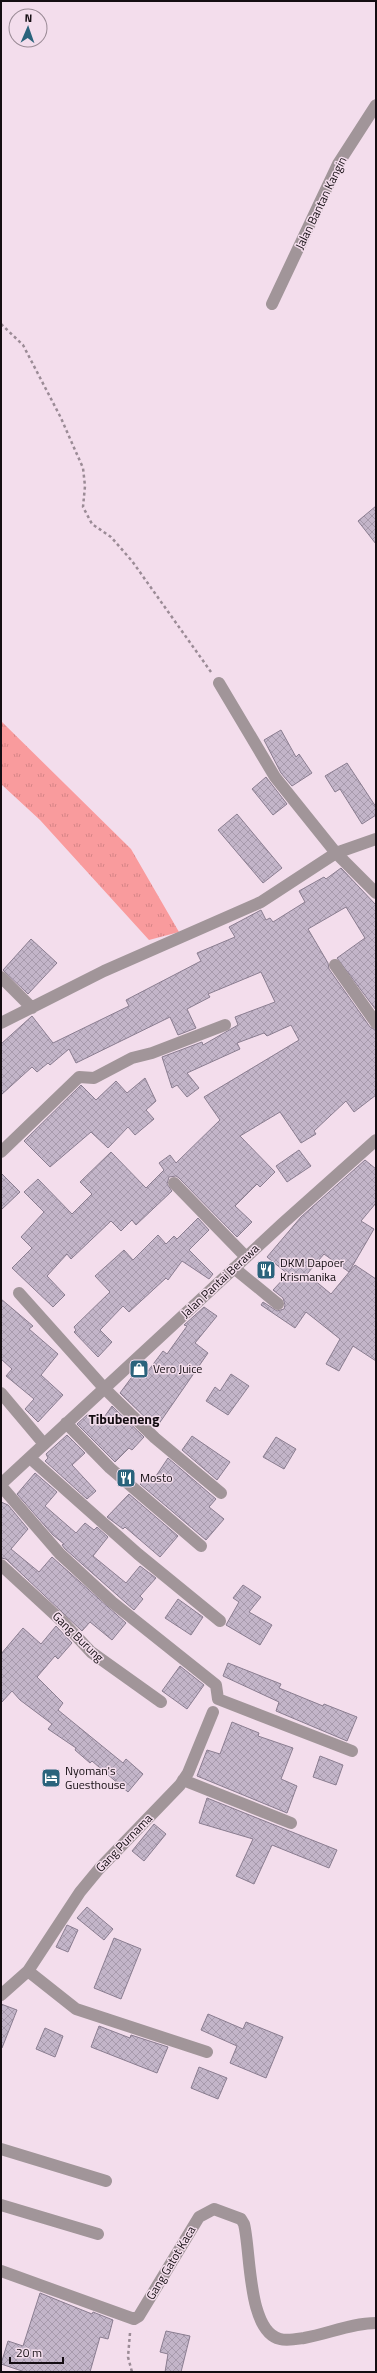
<svg xmlns="http://www.w3.org/2000/svg" width="377" height="2373" viewBox="0 0 377 2373" font-family="'Titillium Web',sans-serif">
<style>
.grass{fill:url(#grass-tufts)}
.building{fill:url(#building-cross-hatch);stroke:#8a7d90}
.lines{fill:none;stroke-linecap:round;stroke-linejoin:round}
.path{stroke:#9b8b96;stroke-width:2.5;stroke-dasharray:3 3;stroke-linecap:butt}
.minor{stroke:#a19599;stroke-width:12}
.labels{text-anchor:middle;stroke-width:3;stroke-linejoin:round;paint-order:stroke}
.street-label{font-size:12px;fill:#140d12;stroke:#f3ddec}
.poi-label{font-size:12px;fill:#140d12;stroke:#f3ddec;text-anchor:start}
.quarter-label{font-size:14px;font-weight:bold;fill:#140d12;stroke:#f3ddec}
</style>
<defs>
<pattern id="grass-tufts" width="24" height="20" patternUnits="userSpaceOnUse"><rect width="24" height="20" fill="#f99b9d"/><path d="M3 7l-1-3M5 7V3M7 7l1-3M15 17l-1-3M17 17v-4M19 17l1-3" fill="none" stroke="#d58486"/></pattern>
<pattern id="building-cross-hatch" width="8" height="8" patternUnits="userSpaceOnUse"><rect width="8" height="8" fill="#c3b5c9"/><path d="M0 0l8 8M0 8l8-8" fill="none" stroke="#a79aac"/></pattern>
</defs>
<rect width="100%" height="100%" fill="#f3ddec"/>
<!-- grass -->
<path class="grass" d="M1,721L131,849L179,932L149,940L40,820L1,784Z"/>
<!-- building -->
<path class="building" d="M376,506V544L358,521Z
M281,730L296,757L299,754L312,773L292,786L281,773L264,740Z
M347,763L376,807V815L362,824L340,789L335,792L325,776Z
M266,777L287,804L273,815L252,789Z
M237,814L282,868L263,883L218,830Z
M341,868L376,905V1010L337,958L365,938L346,907L308,929L328,963L329,969L370,1027L376,1030V1095L354,1112L346,1101L314,1131L316,1134L301,1143L280,1112L240,1136L275,1172L260,1187L257,1184L235,1206L252,1222L237,1237L179,1178L176,1176L169,1177L167,1184L172,1191L136,1225L132,1220L121,1231L111,1221L71,1259L67,1254L47,1276L65,1295L53,1307L12,1268L32,1248L21,1237L44,1212L24,1192L38,1179L72,1214L92,1194L80,1182L111,1152L146,1188L164,1170L159,1163L170,1155L176,1163L220,1120L204,1097L299,1040L291,1025L267,1036L264,1033L237,1043L240,1049L187,1073L199,1088L187,1097L177,1085L172,1088L162,1057L202,1042L203,1045L238,1025L235,1017L275,1002L261,972L208,994L210,997L187,1009L196,1028L178,1035L170,1017L76,1063L69,1049L50,1065L48,1063L37,1072L32,1067L1,1095V1044L32,1016L53,1043L129,1006L126,1000L201,961L197,953L235,937L229,927L261,910L266,920L270,918L273,922L305,902L299,891L324,877L326,879Z
M31,939L57,963L28,994L3,970Z
M145,1078L156,1101L146,1110L154,1119L135,1135L128,1127L108,1148L91,1132L50,1167L24,1141L81,1085L96,1100L116,1081L127,1093Z
M299,1150L311,1166L287,1182L276,1166Z
M365,1160L376,1169V1203L361,1221L374,1229L349,1272L324,1254L307,1274L331,1294L355,1265L376,1279V1361L353,1346L339,1371L326,1364L340,1339L306,1312L295,1328L261,1305L263,1302L277,1311L284,1309L285,1305L283,1298L273,1290L288,1274L267,1257L301,1217Z
M1,1173L20,1192L1,1210Z
M198,1218L209,1230L189,1250L213,1274L209,1279L182,1261L168,1280L166,1278L129,1312L123,1306L100,1330L112,1342L98,1357L74,1332L76,1330L74,1327L110,1292L95,1276L124,1250L133,1260L158,1235L166,1244L174,1236L177,1239Z
M1,1299L33,1326L29,1329L58,1354L41,1375L63,1395L38,1422L25,1409L34,1399L6,1376L12,1369L1,1359Z
M204,1307L217,1316L195,1343L208,1353L156,1428L120,1393L140,1366L148,1371L163,1351L167,1354L187,1326L184,1325Z
M231,1374L249,1386L228,1415L206,1401L215,1387L220,1391Z
M112,1406L144,1437L132,1450L129,1448L115,1462L77,1424L88,1414L100,1423Z
M67,1435L85,1453L72,1465L96,1491L87,1499L45,1461L48,1458L46,1454Z
M192,1436L230,1462L217,1480L182,1450Z
M276,1437L296,1449L284,1469L263,1457Z
M168,1458L216,1499L209,1507L224,1519L206,1540L140,1484L148,1475L154,1479Z
M35,1473L57,1492L45,1506L76,1533L85,1523L94,1530L97,1527L108,1537L93,1556L126,1583L140,1566L156,1578L140,1596L143,1599L134,1610L65,1549L62,1545L64,1544L53,1535L17,1494Z
M129,1494L178,1536L160,1557L125,1527L123,1529L107,1517Z
M1,1502L8,1505L28,1529L11,1549L39,1572L52,1557L126,1623L112,1640L90,1622L82,1631L6,1559L1,1558Z
M243,1585L261,1597L249,1612L272,1625L260,1645L226,1625L239,1602L233,1598Z
M178,1599L203,1617L191,1635L165,1618Z
M56,1626L72,1643L58,1659L55,1656L37,1677L63,1703L58,1710L123,1763L126,1759L143,1774L128,1792L92,1761L90,1763L75,1750L76,1748L48,1729L52,1724L20,1700L12,1691L1,1703V1654L23,1628L41,1644Z
M228,1663L281,1684L279,1688L323,1706L324,1704L357,1717L347,1741L276,1711L279,1702L223,1676Z
M180,1666L204,1685L187,1709L162,1691Z
M232,1722L259,1733L258,1736L293,1748L281,1779L297,1786L287,1813L197,1776L207,1750L220,1754Z
M320,1756L343,1765L336,1785L313,1777Z
M207,1798L337,1850L329,1868L272,1845L254,1884L236,1876L253,1839L199,1823Z
M154,1824L166,1834L144,1861L132,1851Z
M87,1907L113,1929L104,1940L77,1918Z
M67,1925L78,1930L68,1952L56,1947Z
M114,1938L141,1949L121,1999L94,1988Z
M1,2004L17,2010L2,2048H1Z
M208,2014L243,2029L246,2022L283,2037L266,2078L230,2063L237,2046L201,2030Z
M99,2026L130,2038L131,2035L168,2047L157,2073L91,2047Z
M45,2028L63,2036L55,2057L36,2049Z
M199,2067L227,2078L218,2099L191,2088Z
M40,2293L92,2314L93,2312L113,2320L108,2339L100,2337L90,2372H25L1,2364L8,2341L23,2346Z
M166,2331L190,2336L181,2372H165L168,2354L160,2352Z"/>
<g class="lines">
<!-- path -->
<path class="path" d="M1,324L23,345L61,418L83,468L85,486L83,507L92,524L111,537L132,561L211,672
M130,2333L128,2357L132,2372"/>
<!-- minor -->
<path class="minor" d="M272,304L338,164L376,105
M219,683L275,777L336,853L376,893
M335,965L376,1023
M1,977L32,1008
M1,1023L104,971L261,902L336,853L376,839
M1,1152L79,1077L94,1078L132,1058L152,1053L225,1025
M174,1183L246,1257
M234,1268L278,1304
M19,1293L104,1388L155,1438L221,1493
M1,1393L44,1444
M66,1423L110,1468L201,1546
M30,1458L138,1554L220,1621
M1,1484L282,1224L376,1140
M1,1486L60,1554L112,1602L216,1685L218,1699L352,1751
M1,1565L64,1623L91,1652L161,1702
M183,1780L291,1823
M28,1971L76,2009L207,2052
M1,1995L28,1971L80,1892L99,1869L180,1785L188,1773L213,1712
M1,2149L106,2181
M1,2205L98,2234
M1,2271L134,2319L139,2316L199,2217L214,2209L241,2219L244,2224C251,2251 247,2331 280,2339C287,2341 297,2339 304,2338C328,2334 351,2323 376,2323"/>
</g>
<!-- icons -->
<defs>
<symbol id="restaurant-square" viewBox="-11 -11 22 22"><rect x="-9" y="-9" width="18" height="18" rx="4" fill="#2a637c" stroke="#f3ddec"/><path d="M-5-6h1v4h1v-4h1v4h1v-4h1v5L-1.5 .5V6h-2V.5L-5-1ZM5-6V6H3V1.5H1.5Q1.5-4 5-6Z" fill="#fff"/></symbol>
<symbol id="shop-square" viewBox="-11 -11 22 22"><rect x="-9" y="-9" width="18" height="18" rx="4" fill="#2a637c" stroke="#f3ddec"/><path d="M-5-2.5h2.3a2.7 3.5 0 0 1 5.4 0H5L5.5 6h-11ZM-1.5-2.5h3a1.5 2.3 0 0 0-3 0Z" fill="#fff"/></symbol>
<symbol id="hotel-square" viewBox="-11 -11 22 22"><rect x="-9" y="-9" width="18" height="18" rx="4" fill="#2a637c" stroke="#f3ddec"/><path d="M-6-4.5h1.5V1H6V5H4.5V3h-9V5H-6ZM-4 0a1.8 1.8 0 1 1 3.6 0ZM.5 0V-2.5h3Q6-2.5 6 0Z" fill="#fff"/></symbol>
</defs>
<g fill-rule="evenodd">
<use href="#restaurant-square" x="255" y="1259" width="22" height="22"/>
<use href="#shop-square" x="128" y="1358" width="22" height="22"/>
<use href="#restaurant-square" x="115" y="1467" width="22" height="22"/>
<use href="#hotel-square" x="40" y="1767" width="22" height="22"/>
</g>
<g class="labels">
<!-- street labels -->
<g class="street-label">
<text transform="translate(321 203) rotate(-64)" y="4">Jalan Bantan Kangin</text>
<text transform="translate(220 1281) rotate(-43)" y="4">Jalan Pantai Berawa</text>
<text transform="translate(78 1637) rotate(44)" y="4">Gang Burung</text>
<text transform="translate(124 1843) rotate(-46)" y="4">Gang Purnama</text>
<text transform="translate(171 2263) rotate(-59)" y="4">Gang Gatot Kaca</text>
</g>
<!-- poi labels -->
<g class="poi-label">
<text x="280" y="1267">DKM Dapoer<tspan x="280" dy="14">Krismanika</tspan></text>
<text x="153" y="1373">Vero Juice</text>
<text x="140" y="1482">Mosto</text>
<text x="65" y="1775">Nyoman's<tspan x="65" dy="14">Guesthouse</tspan></text>
</g>
<!-- quarter labels -->
<g class="quarter-label">
<text x="124" y="1424">Tibubeneng</text>
</g>
</g>
<!-- border -->
<rect width="377" height="2373" fill="none" stroke="#140d12" stroke-width="4"/>
<!-- north arrow -->
<g transform="translate(28 28) rotate(2)"><circle r="19" fill="#f3ddec" stroke="#9a8a95"/>
<path d="M0-3L7 15L0 10L-7 15Z" fill="#2a637c"/>
<text y="-6" font-size="11" font-weight="bold" text-anchor="middle" fill="#140d12">N</text>
</g>
<!-- scale -->
<path d="M10 2357v6h53v-6" fill="none" stroke="#140d12" stroke-width="2"/>
<text x="16" y="2357" font-size="12" fill="#140d12" stroke="#f3ddec" stroke-width="3" paint-order="stroke">20 m</text>
</svg>
